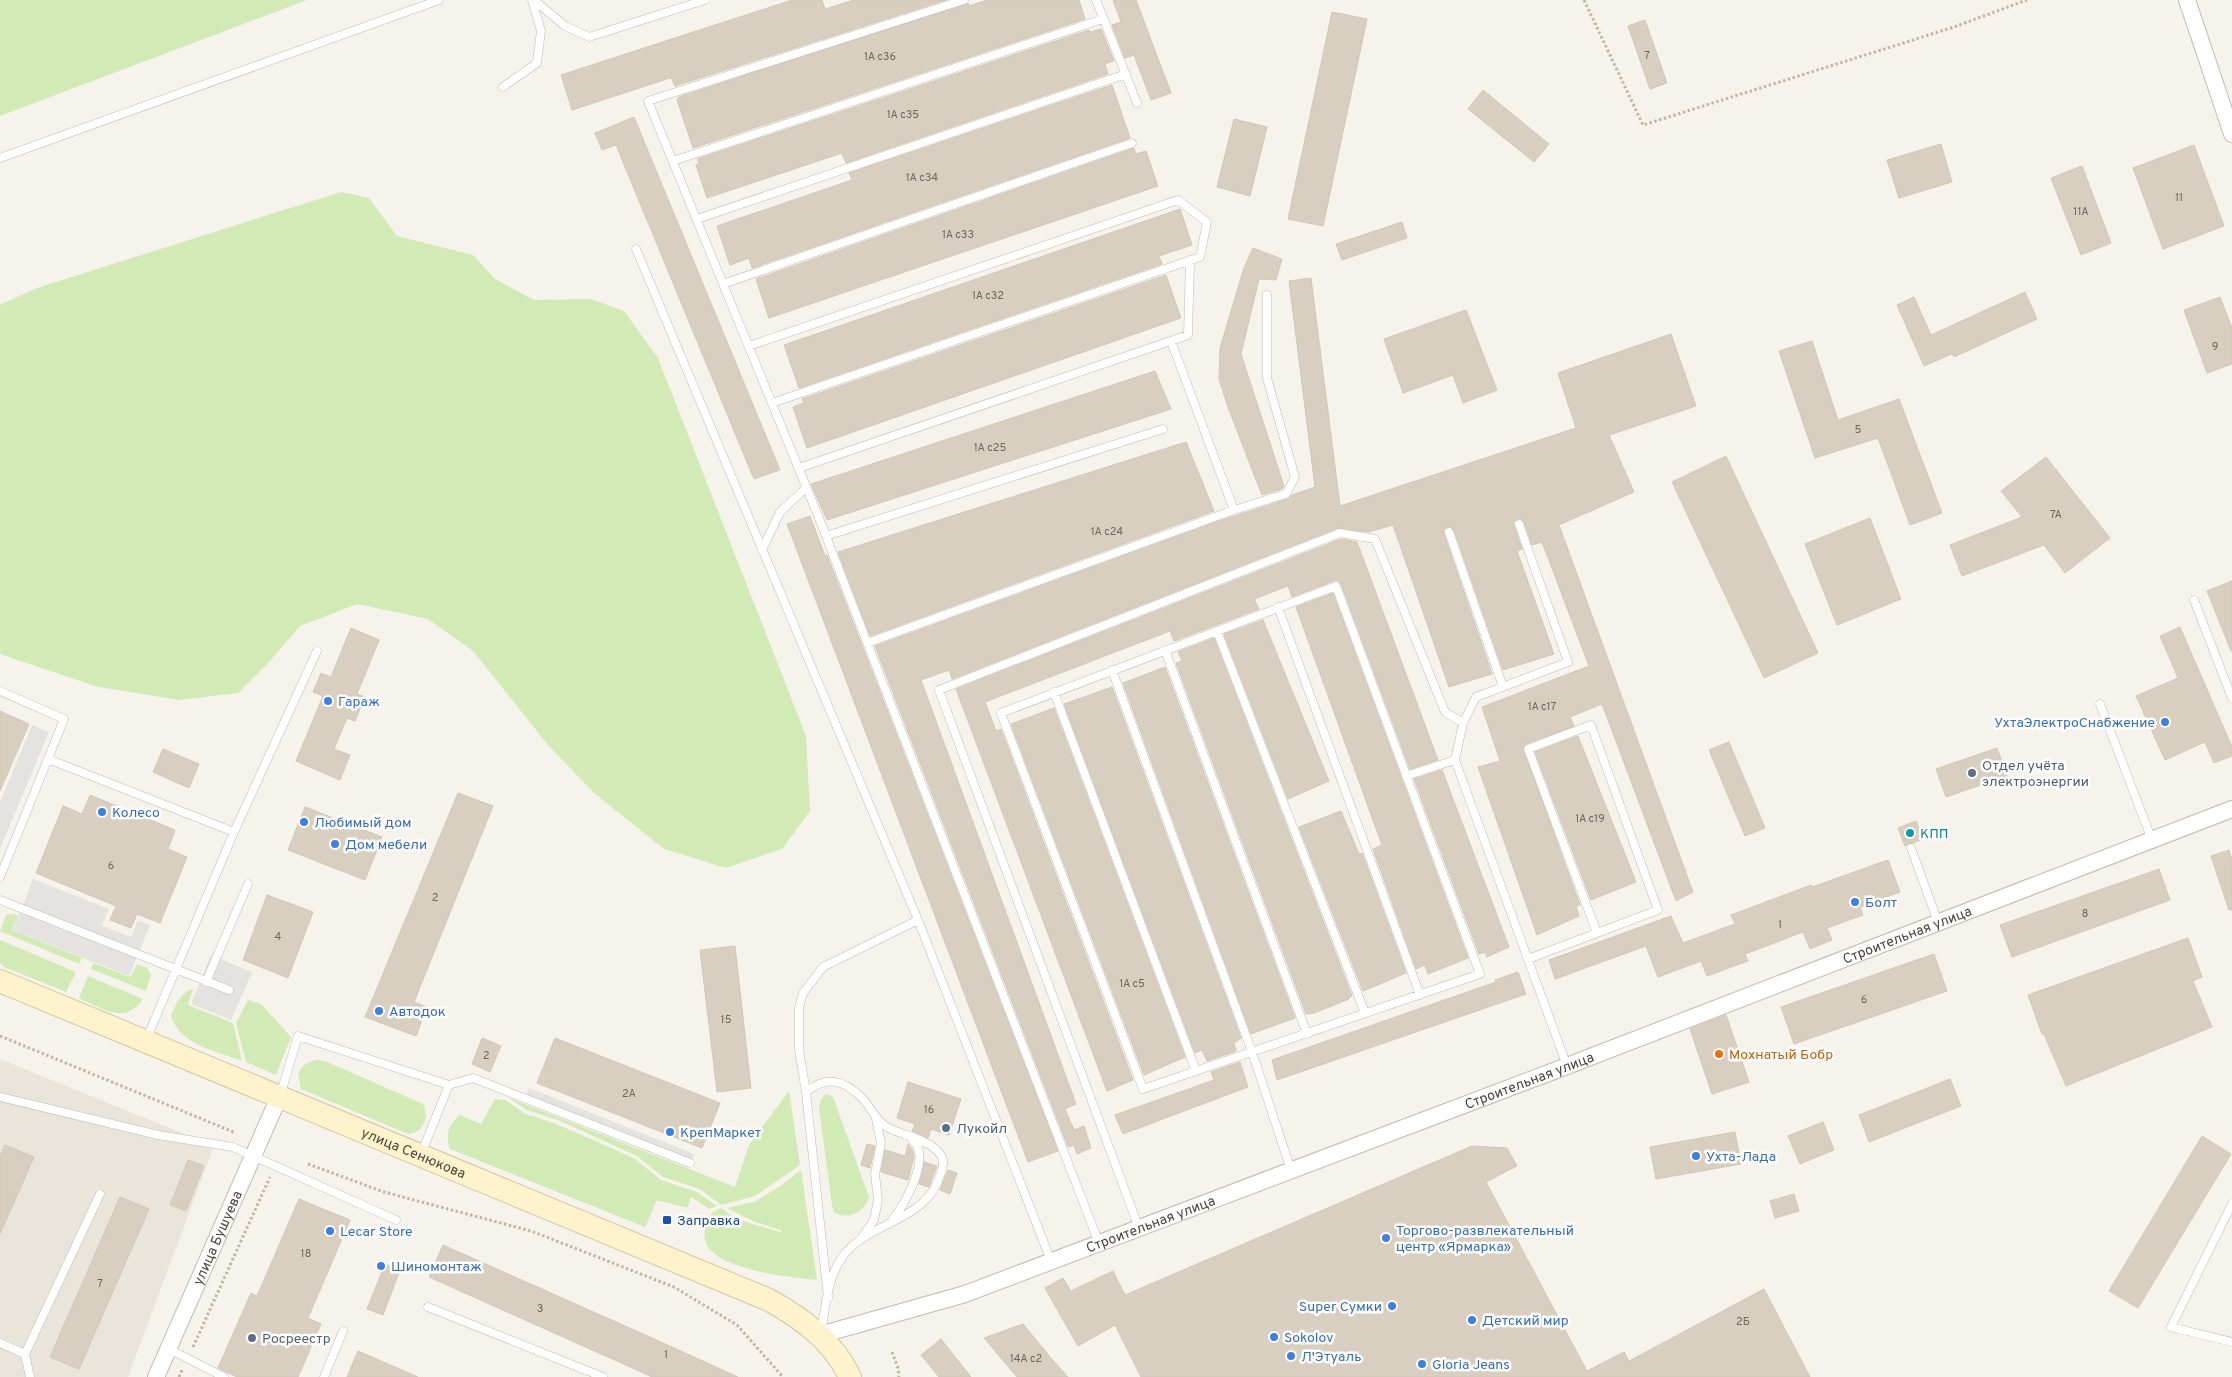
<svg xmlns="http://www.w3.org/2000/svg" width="2232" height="1377" viewBox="0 0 2232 1377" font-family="Overpass,sans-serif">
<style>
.residential{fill:#eae5da}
.green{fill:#d2eab5}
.parking{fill:#e5e3e0}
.building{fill:#d8cfc1;stroke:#d3c7b4}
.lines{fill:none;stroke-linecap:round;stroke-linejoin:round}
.service-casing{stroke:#c2bbae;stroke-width:9}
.minor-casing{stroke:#c2bbae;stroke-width:18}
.secondary-casing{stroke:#d6c79b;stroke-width:24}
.path{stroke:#c4b79f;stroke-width:3;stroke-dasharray:2.5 2.5;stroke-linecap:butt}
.service{stroke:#fff;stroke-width:8}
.minor{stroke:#fff;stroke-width:16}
.secondary{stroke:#fff3cd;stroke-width:22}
.shop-dot{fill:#3f7fe0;stroke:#fff;stroke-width:2}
.service-dot{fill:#5c6f8a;stroke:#fff;stroke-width:2}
.culture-dot{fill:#0f9aa8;stroke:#fff;stroke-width:2}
.food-dot{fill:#e8710a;stroke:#fff;stroke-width:2}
.transit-dot{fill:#1a4fb4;stroke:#fff;stroke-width:2}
.labels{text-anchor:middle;stroke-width:5;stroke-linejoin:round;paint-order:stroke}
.number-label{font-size:11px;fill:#6e675b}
.shop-label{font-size:14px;fill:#366cbe;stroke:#fff;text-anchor:start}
.service-label{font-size:14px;fill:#4e5e75;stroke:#fff;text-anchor:start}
.culture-label{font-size:14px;fill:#0d838f;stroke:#fff;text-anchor:start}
.street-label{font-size:14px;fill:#4b4439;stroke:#fff}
.food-label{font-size:14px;fill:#c56008;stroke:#fff;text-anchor:start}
.transit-label{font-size:14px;fill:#164399;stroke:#fff;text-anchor:start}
</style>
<rect width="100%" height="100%" fill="#f6f3ec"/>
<!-- residential -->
<path class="residential" d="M0,1059L214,1146L128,1377H0Z"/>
<!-- green -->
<path class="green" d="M0,0H307L0,116Z
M341,192L369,198L397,236L473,255L495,279L534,300L591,299L624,311L658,358L806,736L810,811L782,849L726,868L664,849L594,793L548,745L473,651L428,619L357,604L300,626L269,662L238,693L179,700L98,687L0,654V305L37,288Z
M15,914L18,916L12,930L82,958L79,964L0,931L6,915Z
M0,940L76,972L66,992L4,967L0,963Z
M93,963L130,977L137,964L147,968L151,975L146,991L91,969Z
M88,976L143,999C124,1026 103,1008 79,998Z
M193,989L188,1005L233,1023L242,1061C216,1051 180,1045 171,1016C176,1004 179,993 193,989Z
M248,1000L261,1004L291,1037L276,1075L246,1062L236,1023Z
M316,1060L325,1061L423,1104C429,1117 425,1132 408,1134L301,1089L298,1073L304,1065Z
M789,1091L800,1165L755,1196L721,1205L700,1189L663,1177L637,1156L558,1120L527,1110L507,1097L735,1187L749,1145Z
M826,1094L833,1097L869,1197C865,1212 848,1221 834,1212L832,1205L819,1108L821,1099Z
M495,1099L505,1100L526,1114L556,1124L607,1146L635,1159L661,1180L697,1192L717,1206L709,1209L691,1197L687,1208L657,1200L645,1227L450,1149C445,1135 448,1125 460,1115L481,1124Z
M801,1170L817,1280C792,1278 709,1269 705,1239C703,1229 708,1221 712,1213L721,1208L736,1219L780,1232L783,1231L753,1221L727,1208L754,1202L782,1185Z"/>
<!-- parking -->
<path class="parking" d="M32,725L49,732L0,849V802Z
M33,879L109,909L102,926L131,937L138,920L150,925L129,976L13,930Z
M211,955L252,972L231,1020L191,1004Z
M529,1088L694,1154L689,1167L524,1101Z"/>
<!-- building -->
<path class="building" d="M792,0H822L825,9L854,0H946L675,86L672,79L670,78L572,110L561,75Z
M987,0H1079L1085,19L693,148L677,100L679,97L968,3L969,6Z
M1113,0H1136L1171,93L1151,100L1134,55L1125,58L1112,25L1121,22Z
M1332,12L1367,19L1323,226L1288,219Z
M1645,20L1667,83L1650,89L1628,26Z
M1101,29L1114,61L1105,64L1108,74L846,163L842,153L707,198L696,165L699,164L697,159L1089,30L1090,32Z
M1112,85L1130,138L752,268L749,258L730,265L717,226L852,180L849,173Z
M1483,90L1549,144L1534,162L1468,109Z
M634,117L780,470L754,479L616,145L602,150L595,133Z
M1234,119L1267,127L1250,196L1217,187Z
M1941,144L1952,182L1899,198L1887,160Z
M2194,145L2224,226L2163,249L2133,168Z
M1134,148L1136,154L1146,151L1158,186L769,318L756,279Z
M2082,166L2111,243L2081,255L2051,178Z
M1180,209L1192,245L1159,256L1162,264L799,388L784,345Z
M1402,222L1407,238L1342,260L1336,244Z
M1253,248L1282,259L1276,280L1259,279L1241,354L1284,486L1282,489L1262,495L1229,410L1219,379L1220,348L1244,268Z
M1166,275L1181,318L807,448L793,407L804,403L802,399Z
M1311,278L1340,506L1576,428L1558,373L1671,334L1696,406L1609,435L1634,492L1559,525L1693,892L1676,901L1602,704L1570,717L1574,726L1526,744L1523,748L1580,905L1576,906L1579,916L1537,935L1478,767L1500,761L1482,707L1589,666L1542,542L1532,545L1524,522L1520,519H1517L1513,523L1522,549L1517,551L1554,654L1503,670L1454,530L1448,527L1444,529V534L1492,674L1449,687L1393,525L1368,532L1338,528L952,679L949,670L921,680L1076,1104L1065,1109L1074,1130L1084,1126L1091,1148L1077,1154L1074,1145L1068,1147L875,646L1219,521L1288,499L1292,495L1315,487L1289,281Z
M2025,292L2037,319L1954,357L1952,354L1924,366L1897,305L1914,297L1931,335Z
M2220,297L2232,328V364L2207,373L2184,310Z
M1466,310L1497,390L1463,403L1453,375L1403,393L1384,339Z
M1812,341L1838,420L1899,399L1942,513L1910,525L1878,438L1815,458L1779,351Z
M1155,371L1171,409L827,520L811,484Z
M1186,442L1214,511L870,636L838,552Z
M1726,456L1818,653L1764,678L1672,482Z
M2046,457L2110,538L2065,573L2044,545L1962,576L1950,545L2022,517L2001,491Z
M810,516L825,556L827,555L1058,1151L1028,1162L787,524Z
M1870,518L1901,599L1837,625L1805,544Z
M1341,539L1357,542L1438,760L1410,769L1341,584L1336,580L1292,597L1288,586L1254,599L1259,609L1174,641L1170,631L985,702L996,731L1001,729L1133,1080L1107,1091L956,689Z
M2232,581V651H2231L2207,591Z
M1333,593L1468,958L1428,974L1425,965L1416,969L1373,849L1382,845L1296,607Z
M1263,620L1329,781L1288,799L1224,634Z
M2180,627L2232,747V756L2214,763L2205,742L2165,760L2136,696L2178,678L2160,636Z
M351,628L379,640L357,694L365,697L355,721L347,718L334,749L350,755L340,780L296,761L323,696L313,692L321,673L331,677Z
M1214,638L1352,996L1349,997V999L1314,1013L1306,1014L1176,663L1182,661L1178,652Z
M1165,667L1295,1018L1251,1034L1123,683Z
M1112,687L1241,1038L1234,1043L1236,1051L1207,1061L1202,1050L1195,1053L1064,704Z
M1054,708L1185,1057L1144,1075L1011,724Z
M0,711L29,724L0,791Z
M1578,736L1636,882L1591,900L1535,752Z
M1729,742L1765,828L1745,836L1709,750Z
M1997,748L2007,776L1946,797L1936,769Z
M163,749L199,764L189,788L153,772Z
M1442,770L1509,947L1487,957L1485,952L1479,954L1414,779Z
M458,793L493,806L414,1002L427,1007L416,1036L365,1017Z
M90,795L175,830L168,849L187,857L160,923L137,914L131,928L110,920L116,906L36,873L63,806L82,814Z
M305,807L382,837L365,880L288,850Z
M1341,811L1359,854L1362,853L1406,973L1363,991L1299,827Z
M1916,821L1923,839L1905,846L1898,828Z
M2229,850L2232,860V910H2229L2211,856Z
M1888,860L1900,892L1860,907L1863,915L1827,928L1832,940L1810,949L1803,932L1745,954L1748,961L1707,976L1701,961L1658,977L1646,946L1555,979L1549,960L1671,916L1683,943L1735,924L1731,915L1811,885L1812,887Z
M2159,869L2170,900L2012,957L2000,925Z
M267,895L313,912L288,978L243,960Z
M2188,938L2202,977L2193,981L2212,1027L2066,1086L2044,1034H2042L2028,995Z
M735,946L751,1088L717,1092L700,950Z
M1934,954L1947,991L1794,1044L1781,1007Z
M1518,972L1526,994L1277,1080L1272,1060L1496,982L1495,980Z
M1726,1015L1749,1082L1712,1094L1690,1029Z
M482,1038L501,1046L490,1072L472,1064Z
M555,1038L720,1103L702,1148L537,1083Z
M1240,1062L1248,1087L1123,1134L1115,1115L1214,1080L1211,1072Z
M1950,1079L1961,1106L1869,1142L1859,1115Z
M908,1082L961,1099L949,1135L931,1129L928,1138L912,1131L915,1124L897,1118Z
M1823,1122L1834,1150L1800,1164L1788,1136Z
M1735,1132L1741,1164L1656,1179L1650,1147Z
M2202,1136L2231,1154L2138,1308L2109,1291Z
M867,1144L875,1146L870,1168L861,1165Z
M908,1144L912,1149L914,1157L908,1180L881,1172L885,1150L905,1156Z
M5,1145L34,1157L0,1234V1156Z
M1472,1146L1507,1148L1517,1166L1486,1182L1587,1371L1624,1352L1629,1361L1764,1289L1810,1377H1141L1115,1325L1078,1346L1045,1288L1063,1278L1071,1291L1113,1271L1125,1295Z
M188,1160L204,1166L186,1211L170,1205Z
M924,1162L937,1166L929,1187L919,1184Z
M948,1170L957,1173L950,1194L940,1190Z
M1794,1194L1799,1211L1775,1218L1770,1201Z
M120,1197L149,1209L79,1369L50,1357Z
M299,1199L350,1220L308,1318L321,1324L298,1377H237L218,1368L251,1293L257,1296Z
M443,1245L652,1338L738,1377H652L637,1370L429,1277Z
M385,1264L400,1270L383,1315L367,1309Z
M1023,1324L1051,1358L1068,1377H1017L984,1338Z
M941,1339L971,1377H939L921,1355Z
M358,1351L418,1377H347Z"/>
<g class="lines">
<defs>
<path id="service" d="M534,0L565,26L589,37L705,0
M964,0L648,101L819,518L1099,1243
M1096,0L1137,103
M503,87L537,63L541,31L532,0
M0,158L439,0
M673,161L1103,19
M697,219L1126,74
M636,249L918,920L1051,1261
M723,284L1132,143
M749,346L1178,200L1207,222L1200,257L772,403
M799,468L1188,335L1190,260
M1234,510L1286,494L1295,477L1267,378V295
M1519,524L1568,662L1476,697L1463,723L1455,760L1567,1066
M1449,532L1503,687
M826,536L1163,429
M762,550L780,512L806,488
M1336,586L1480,974L1143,1089L1001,713Z
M2194,600L2232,698
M1278,607L1420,995
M1217,631L1365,1013
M867,643L1234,510L1171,341
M1165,650L1307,1034
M1112,670L1252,1052L1291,1170
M0,691L64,719L48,759L234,832
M1054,692L1196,1071
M2100,704L2152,840
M1406,776L1455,760
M1911,848L1938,922
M0,877L48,759
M0,900L229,990
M1528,959L1658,910L1591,725L1528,749L1597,933
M206,982L248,884
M146,1040L234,832L317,651
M449,1085L473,1078L690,1163
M806,1092C827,1075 844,1080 862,1098C871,1107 876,1121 887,1127C903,1136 929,1139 940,1154C945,1160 943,1166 941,1172C929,1222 870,1220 843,1256C827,1278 826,1306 821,1332
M280,1096L298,1036L449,1085L421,1154
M0,1097L158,1135L233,1147L396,1220
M2232,1204L2171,1327L2232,1342
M893,1219C906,1203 932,1155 912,1140
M1139,1228L939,690L1340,533L1375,539L1445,712L1463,723
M862,1237L874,1220L878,1200L875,1174L881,1143L876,1119
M828,1298L806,1092L799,1050V1008L803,993L823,967L918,920
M428,1307L603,1377
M0,1343L25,1354L30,1377
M169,1349L224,1377
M25,1354L100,1194
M324,1377L343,1331"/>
<g id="minor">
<path d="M2187,0L2232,134"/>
<path id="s1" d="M820,1335L965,1294L1567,1066L2232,809"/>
<path id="s2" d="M156,1377L279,1097"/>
</g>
<g id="secondary">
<path id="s3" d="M0,981L769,1300C803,1319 833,1341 850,1377"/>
</g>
</defs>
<!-- service casing -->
<use href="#service" class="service-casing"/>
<!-- minor casing -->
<use href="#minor" class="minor-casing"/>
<!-- secondary casing -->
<use href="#secondary" class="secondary-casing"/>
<!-- path -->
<path class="path" d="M1584,0L1643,125L1954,27L2027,0
M0,1036L236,1133
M308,1164L384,1192L531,1231L674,1287L737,1325L783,1377
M193,1347L270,1177
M892,1352L898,1368L899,1377
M179,1377L183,1368"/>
<!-- service -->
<use href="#service" class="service"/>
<!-- minor -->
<use href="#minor" class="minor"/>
<!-- secondary -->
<use href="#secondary" class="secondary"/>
</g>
<!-- markers -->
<g class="shop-dot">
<circle cx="328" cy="701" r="5"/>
<circle cx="2165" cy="722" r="5"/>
<circle cx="102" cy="812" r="5"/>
<circle cx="304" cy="822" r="5"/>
<circle cx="335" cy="844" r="5"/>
<circle cx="1855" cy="902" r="5"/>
<circle cx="379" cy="1011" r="5"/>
<circle cx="670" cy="1132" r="5"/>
<circle cx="1696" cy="1156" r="5"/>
<circle cx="330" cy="1231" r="5"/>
<circle cx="1386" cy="1238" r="5"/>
<circle cx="381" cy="1266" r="5"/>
<circle cx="1392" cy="1306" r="5"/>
<circle cx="1472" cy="1320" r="5"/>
<circle cx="1274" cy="1337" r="5"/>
<circle cx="1291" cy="1356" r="5"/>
<circle cx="1422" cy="1364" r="5"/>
</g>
<g class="service-dot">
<circle cx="1972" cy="773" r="5"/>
<circle cx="946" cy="1128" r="5"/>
<circle cx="252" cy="1338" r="5"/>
</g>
<circle class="culture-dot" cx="1910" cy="833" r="5"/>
<circle class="food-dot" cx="1719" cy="1054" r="5"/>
<rect class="transit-dot" x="662" y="1215" width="10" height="10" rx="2.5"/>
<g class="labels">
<!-- number labels -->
<g class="number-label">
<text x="1647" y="59">7</text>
<text x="880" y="60">1А с36</text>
<text x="903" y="118">1А с35</text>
<text x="922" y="181">1А с34</text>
<text x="2179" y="201">11</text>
<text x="2081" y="215">11А</text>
<text x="958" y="238">1А с33</text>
<text x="988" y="299">1А с32</text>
<text x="2215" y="350">9</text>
<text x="1858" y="433">5</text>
<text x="990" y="451">1А с25</text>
<text x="2056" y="518">7А</text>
<text x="1107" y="535">1А с24</text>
<text x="1542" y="710">1А с17</text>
<text x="1590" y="822">1А с19</text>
<text x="111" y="869">6</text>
<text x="435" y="901">2</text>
<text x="2085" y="917">8</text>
<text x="1780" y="928">1</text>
<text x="278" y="940">4</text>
<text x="1132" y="987">1А с5</text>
<text x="1864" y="1003">6</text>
<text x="726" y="1023">15</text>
<text x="486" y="1059">2</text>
<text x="629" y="1097">2А</text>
<text x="929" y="1113">16</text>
<text x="306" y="1257">18</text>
<text x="100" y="1287">7</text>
<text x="540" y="1312">3</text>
<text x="1743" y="1325">2Б</text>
<text x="666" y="1358">1</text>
<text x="1026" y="1362">14А с2</text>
</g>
<!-- shop labels -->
<g class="shop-label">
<text x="338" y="706">Гараж</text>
<text x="2155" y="727" text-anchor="end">УхтаЭлектроСнабжение</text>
<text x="112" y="817">Колесо</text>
<text x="314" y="827">Любимый дом</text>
<text x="345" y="849">Дом мебели</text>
<text x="1865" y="907">Болт</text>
<text x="389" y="1016">Автодок</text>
<text x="680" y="1137">КрепМаркет</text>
<text x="1706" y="1161">Ухта-Лада</text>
<text x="1396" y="1235">Торгово-развлекательный<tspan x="1396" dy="16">центр «Ярмарка»</tspan></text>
<text x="340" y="1236">Lecar Store</text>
<text x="391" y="1271">Шиномонтаж</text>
<text x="1382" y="1311" text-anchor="end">Super Сумки</text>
<text x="1482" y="1325">Детский мир</text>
<text x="1284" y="1342">Sokolov</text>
<text x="1301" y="1361">Л'Этуаль</text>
<text x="1432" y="1369">Gloria Jeans</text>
</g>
<!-- service labels -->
<g class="service-label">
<text x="1982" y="770">Отдел учёта<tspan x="1982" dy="16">электроэнергии</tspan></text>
<text x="956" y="1133">Лукойл</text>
<text x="262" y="1343">Росреестр</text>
</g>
<!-- culture labels -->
<g class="culture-label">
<text x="1920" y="838">КПП</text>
</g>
<!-- street labels -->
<g class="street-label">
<text dy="5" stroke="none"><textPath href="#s1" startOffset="1159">Строительная улица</textPath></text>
<text dy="5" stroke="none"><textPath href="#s1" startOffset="754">Строительная улица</textPath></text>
<text dy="5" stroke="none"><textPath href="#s3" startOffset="448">улица Сенюкова</textPath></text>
<text dy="5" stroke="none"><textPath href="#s1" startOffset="349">Строительная улица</textPath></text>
<text dy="5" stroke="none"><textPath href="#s2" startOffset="152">улица Бушуева</textPath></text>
</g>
<!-- food labels -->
<g class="food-label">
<text x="1729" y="1059">Мохнатый Бобр</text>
</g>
<!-- transit labels -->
<g class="transit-label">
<text x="677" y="1225">Заправка</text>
</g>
</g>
</svg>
